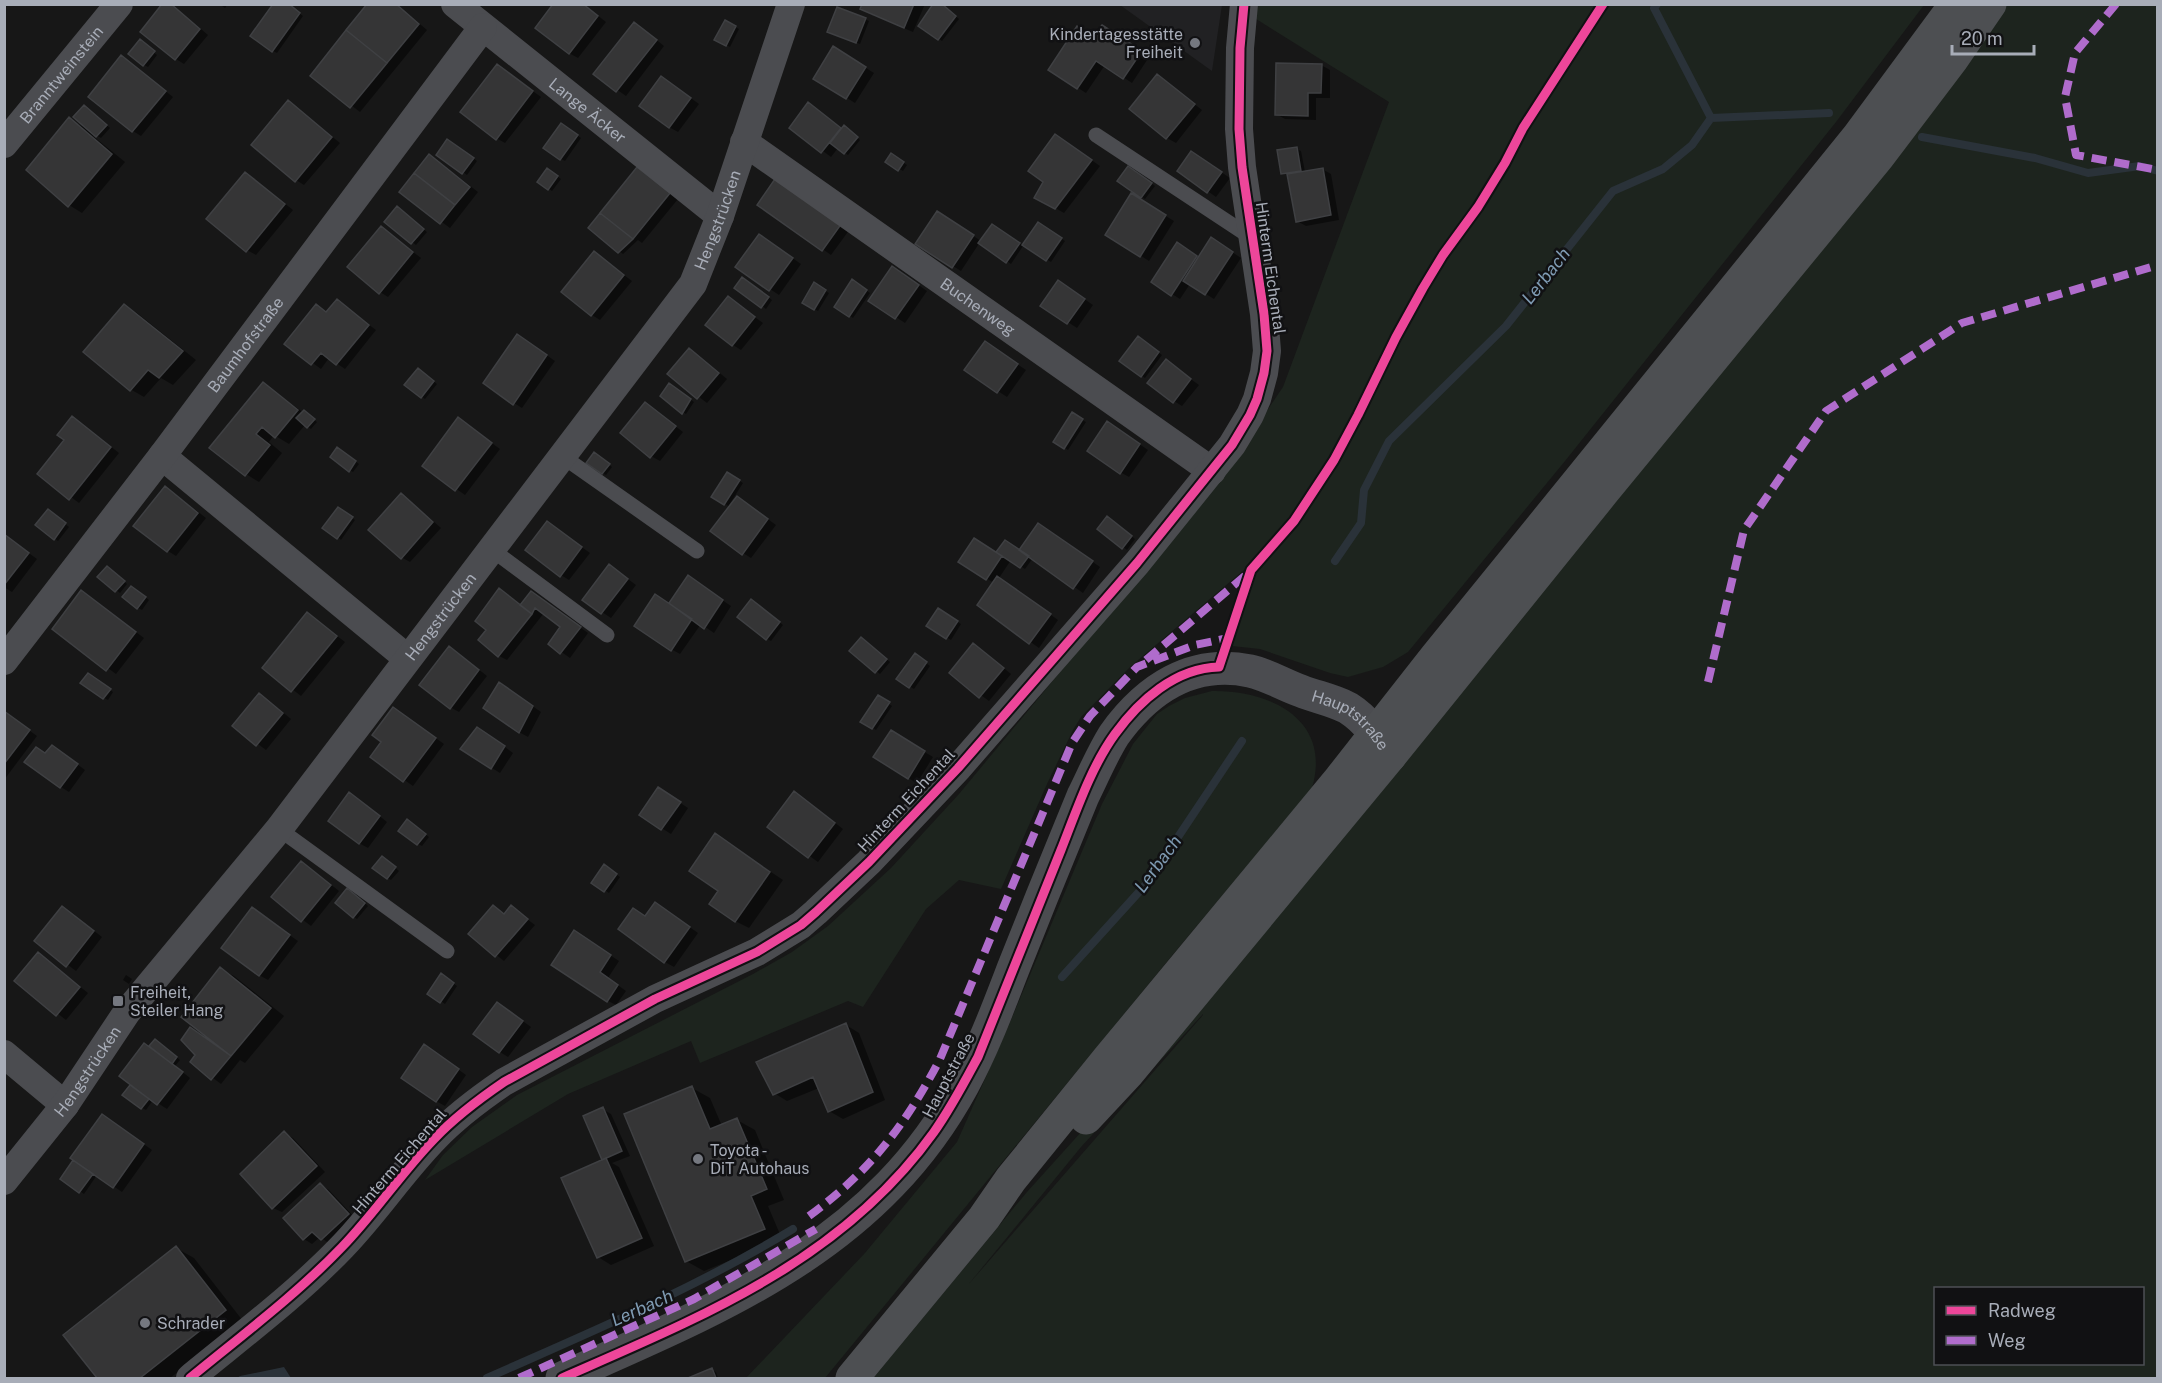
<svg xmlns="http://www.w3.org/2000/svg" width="2162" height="1383" viewBox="0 0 2162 1383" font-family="'Public Sans',sans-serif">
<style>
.built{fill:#212123}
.green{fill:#1d241e;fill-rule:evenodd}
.water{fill:#2a3239}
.shadow{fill:#0007}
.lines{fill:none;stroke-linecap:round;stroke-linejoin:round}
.stream{stroke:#2a3239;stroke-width:8}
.building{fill:#353536;stroke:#3f4043;stroke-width:1.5}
.service{stroke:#4b4c50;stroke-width:15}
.minor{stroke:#4b4c50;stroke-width:28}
.tertiary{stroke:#4b4c50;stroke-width:33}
.primary{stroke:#4d4f52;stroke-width:33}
.quiet{stroke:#b06ccc;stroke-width:8;stroke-dasharray:15 8;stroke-linecap:butt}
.cycleway-casing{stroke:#111113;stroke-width:13}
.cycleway{stroke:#ed469a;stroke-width:9}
.poi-dot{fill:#757880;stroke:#111113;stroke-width:2}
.labels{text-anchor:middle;stroke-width:5;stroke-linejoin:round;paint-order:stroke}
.poi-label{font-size:16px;fill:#a8adb8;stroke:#111113;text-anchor:start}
.street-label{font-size:16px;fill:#a8adb8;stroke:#111113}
.water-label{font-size:18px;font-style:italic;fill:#7f9bb3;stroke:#111113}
</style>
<rect width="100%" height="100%" fill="#171717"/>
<!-- built -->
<path class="built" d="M1120,5H1222L1212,71Z"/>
<!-- green -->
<path class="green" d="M1254,5H1924L1836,122L1565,461L1408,652L1383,667L1348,677L1330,673L1260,649L1232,646V638L1251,577L1245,569L1130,667L1081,717L1073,730L1047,784L1001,889L959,880L926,909L863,1007L848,1001L700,1063L691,1041L568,1094L425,1180L443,1155L472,1127L517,1095L753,974L792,952L828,926L891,868L959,794L1225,473L1283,387L1389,102L1253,17Z
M2003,5H2157V1378H873L1027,1192L1174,1029ZM1203,1014V1015L968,1285L1081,1147ZM1936,1288H2142V1364H1936Z
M1212,691C1271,690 1332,720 1312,788L1175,952L825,1378H746L865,1253L957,1142L1008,1027L1102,804L1133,744L1157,714L1169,706L1185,698Z"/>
<!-- water -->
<path class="water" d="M284,1367L291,1378H237L240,1376Z"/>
<!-- shadow -->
<path class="shadow" d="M219,4H228L225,8Z
M287,4L303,16L277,53L273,51Z
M396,4L427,30L360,112L312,75Z
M583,4L606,22L578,58L569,53Z
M863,4H925L913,32L870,14L862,9Z
M941,4L959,19L942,41L939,39Z
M175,7L208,35L184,64L176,59Z
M865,19L869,21L860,44L833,33Z
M726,22L739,29L730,47L716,40Z
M643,29L664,46L626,96L595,74Z
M1111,32L1149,57L1132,83L1105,65L1086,93L1050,70L1094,39Z
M144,44L157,55L148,67L144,65Z
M834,48L874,73L855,103L847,98Z
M122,57L173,97L141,136L133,131Z
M1321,65L1330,70V98H1316V120L1285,119L1276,114Z
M498,66L541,97L505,143L496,138Z
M1158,76L1202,110L1176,143L1167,138Z
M670,83L699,104L678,132L669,127Z
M289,102L340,143L304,185L296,180Z
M88,109L110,128L101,138L94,134L93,136L125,162L82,213L69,205V119L87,129Z
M817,109L842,129H848L860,140L848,155L838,148L831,157L791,127Z
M565,127L581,138L565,161L561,159Z
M1064,141L1100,166L1064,213L1036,197Z
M452,143L477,161L467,175L438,155Z
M1297,149L1301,151L1305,172L1322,169L1331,174L1339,220L1306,226L1297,221L1289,175L1282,173Z
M895,157L907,165L903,171L887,161Z
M1200,158L1230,178L1216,197L1179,171Z
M438,161L478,192L450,228L401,192Z
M637,169L678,199L642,243L638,240L623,254L590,228Z
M1132,170L1155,186L1145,199L1142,197Z
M551,172L561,179L552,191L549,189Z
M246,173L293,210L256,255L247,250Z
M1131,195L1174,221L1149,261L1107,234Z
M759,204L850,229L831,255Z
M401,211L427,232L416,245L386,222Z
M946,218L981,241L996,228L1023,246L1011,264L980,242L961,271L953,266Z
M1039,224L1065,241L1051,262L1024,245Z
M382,228L421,258L388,297L380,292Z
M768,241L801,264L779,295L737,267Z
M1220,244L1241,258L1214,299L1190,284L1180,299L1172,294L1186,249L1199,258Z
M594,253L632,281L600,320L592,315Z
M901,273L927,291L905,323L870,300Z
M746,281L772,300L766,309L736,287Z
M852,281L870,293L853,318L836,307Z
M815,285L829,293L818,311L804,303Z
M1067,287L1093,305L1077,328L1042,305Z
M728,298L763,323L741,350L733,345Z
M337,301L376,330L345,369L329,358L321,369L287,344L317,306L327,313Z
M124,306L137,313L196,360L173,385L161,378L144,397L130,389Z
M1142,340L1162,355L1145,378L1142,376Z
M526,341L555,361L522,408L514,403Z
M994,348L1026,370L1007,397L966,370Z
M698,355L727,379L707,403L669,374Z
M1166,361L1199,385L1182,406L1174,401Z
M422,372L437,384L425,399L422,397Z
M263,384L317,422L311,429L305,425L289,444L274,435L269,442L282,453L259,482L246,474Z
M674,387L694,402L686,414L683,412Z
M646,404L683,432L660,461L651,456Z
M1072,414L1086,422L1068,450L1055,441Z
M459,419L500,449L465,495L424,466Z
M81,423L119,453L79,503L39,473Z
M1116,428L1148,450L1129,477L1120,472Z
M341,451L359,464L353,472L349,470Z
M598,456L612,467L606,475L602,473Z
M728,474L743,483L729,505L731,507L746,503L776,525L751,558L743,553L730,507L713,496Z
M174,493L206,518L176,556L168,551Z
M401,495L409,500L441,528L410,562L401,557Z
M342,511L355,520L341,540L338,537Z
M52,513L69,527L58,541L54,538Z
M1111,520L1135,539L1127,550L1099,529Z
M548,523L590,553L569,580L561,575Z
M1047,530L1100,567L1083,593L1033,558L1025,569L1011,560L999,578L1058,620L1039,648L979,605L994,583L960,562L997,554L1005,542L1020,551Z
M4,535L37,559L12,592L4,587Z
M111,570L127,584L120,593L99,577Z
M617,571L636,585L611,618L584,600Z
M688,577L731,606L714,633L701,624L680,654L671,649L670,604Z
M135,590L149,600L142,610L138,608Z
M500,590L521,605L532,593L588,633L570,658L550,644L562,626L544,613L507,660L499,656L488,630Z
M82,592L144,638L116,674L54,629Z
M755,603L783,625L771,641L767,639Z
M938,610L961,624L951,640L928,626Z
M308,614L345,642L301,696L264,667Z
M865,641L890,662L880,674L876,671Z
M982,650L1011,674L989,701L951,673Z
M458,653L487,676L459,712L450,707Z
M915,655L930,666L914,689L898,679Z
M92,677L113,692L108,700L104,698Z
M508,689L541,712L528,737L519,732Z
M878,697L892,706L876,730L862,721Z
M268,700L291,719L266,750L234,726Z
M4,712L37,736L4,780Z
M402,714L444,744L413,786L372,757Z
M891,732L933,757L917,783L908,778Z
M486,733L513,753L500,773L492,768Z
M61,752L85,770L69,792L61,787L46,755Z
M667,794L688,808L671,834L641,815Z
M803,798L843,829L818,862L769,827Z
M358,799L387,822L368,848L359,843Z
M411,823L429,837L422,846L418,844Z
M716,835L783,880L749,928L735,921L720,891Z
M386,860L399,871L391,880L387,878Z
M604,866L620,877L609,893L593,882Z
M310,868L339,891L311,926L273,897Z
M352,892L368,906L357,919L354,917Z
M493,907L505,914L511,907L535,925L504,961L470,934Z
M252,909L298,941L268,980L259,975Z
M664,909L698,933L674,967L665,962L646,917Z
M71,913L102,937L76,971L36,941Z
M583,937L619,961L608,978L626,991L616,1005L608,1001Z
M39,954L88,993L66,1020L16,981Z
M220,969L234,976L284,1016L245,1063L240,1060L221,1084L192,1062L224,1049Z
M126,975L132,979L129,984L123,980Z
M445,978L457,986L445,1004L429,993Z
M506,1009L531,1027L508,1057L500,1052Z
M846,1025L859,1033L885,1100L843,1119L829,1111L819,1088L787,1101L774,1093Z
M156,1041L180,1060L175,1066L190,1078L167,1109L153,1100L146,1110L142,1108L137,1091L150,1048Z
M433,1051L466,1075L445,1106L436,1101Z
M692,1088L710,1098L722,1126L737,1120L755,1130L784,1200L768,1206L782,1239L704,1271L686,1261Z
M602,1109L611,1114L630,1156L612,1163L619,1167L654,1246L611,1265L598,1257L604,1160Z
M111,1121L152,1150L122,1192L97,1175L84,1194L62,1179Z
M284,1133L293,1138L325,1172L282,1212L273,1208Z
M321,1185L329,1190L357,1220L330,1244L320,1237L312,1244L304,1239Z
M176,1248L194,1258L243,1321L170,1378H99L65,1335Z
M712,1370L716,1372L718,1378H692Z"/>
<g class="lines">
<!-- stream -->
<path class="stream" d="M1711,118L1829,113
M1922,137L2035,158L2088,173L2140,166L2158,171
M1335,561L1361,523L1364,490L1389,441L1506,326L1613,191L1663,169L1692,145L1711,118L1654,8L1657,4
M1062,977L1148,882L1242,741
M487,1378C591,1332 696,1288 793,1229"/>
</g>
<!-- building -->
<path class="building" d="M162,4H171L200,29L175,60L140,32Z
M273,4H289L300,13L272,52L250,36Z
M367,4H396L419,24L387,63L346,30Z
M553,4H583L598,16L569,54L535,28Z
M862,4H914L904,28L860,9Z
M933,4H942L956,16L938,40L918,26Z
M837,7L866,18L856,43L827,32Z
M725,20L736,26L726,46L714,40Z
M634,22L657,40L616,92L593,74Z
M1102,25L1142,51L1123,79L1096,61L1077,89L1048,70L1077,26L1093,37Z
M346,30L387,63L350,108L310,76Z
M140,39L155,51L143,66L128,54Z
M833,46L866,67L846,99L813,79Z
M121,55L166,91L132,132L88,97Z
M1276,63L1322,64L1321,93H1308V116L1275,115Z
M497,64L533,91L496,140L460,112Z
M1157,74L1195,104L1166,139L1129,109Z
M661,76L691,98L669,128L639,106Z
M288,100L332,137L295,182L251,145Z
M808,102L841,128L821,153L789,128Z
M84,105L107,125L96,137L73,117Z
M69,117L112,154L68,207L26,170Z
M561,123L578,135L560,160L543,148Z
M844,125L858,137L844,154L830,143Z
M1055,134L1092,160L1055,209L1034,198L1043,182L1028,171Z
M447,139L474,158L462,174L436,155Z
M1297,147L1301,171L1281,174L1277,150Z
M1191,151L1222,172L1207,193L1177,171Z
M891,153L904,162L898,171L885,162Z
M429,154L470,187L455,205L414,173Z
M1128,166L1152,183L1141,198L1117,181Z
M637,167L670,193L633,239L600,213Z
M547,168L558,176L548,190L537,182Z
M1323,168L1331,215L1296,222L1287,174Z
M245,172L285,204L246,252L206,219Z
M414,173L455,205L440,224L399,192Z
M777,176L842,223L822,251L757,205Z
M1131,193L1166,215L1140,257L1105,235Z
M397,206L424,229L411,244L384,222Z
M937,211L974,235L952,268L915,244Z
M600,213L633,239L618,253L588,228Z
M1038,222L1062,238L1046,261L1022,245Z
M992,224L1020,243L1006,263L978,243Z
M381,226L413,252L379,294L347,267Z
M759,234L793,258L769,291L735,267Z
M1211,237L1233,252L1205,295L1183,281Z
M1177,242L1197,256L1171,296L1151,282Z
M594,251L624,275L591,316L561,292Z
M892,266L919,285L895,319L868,301Z
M742,277L769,297L761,308L734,288Z
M852,279L867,290L849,317L834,307Z
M1058,280L1085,299L1067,324L1040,306Z
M814,282L826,290L814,310L802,303Z
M728,296L755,317L732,346L705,325Z
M337,299L369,325L336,365L321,353L311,365L284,344L316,304L326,312Z
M124,304L183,351L159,378L148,370L130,391L83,352Z
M517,334L547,355L513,405L483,383Z
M1138,336L1159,352L1141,377L1119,361Z
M985,341L1018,364L997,393L964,370Z
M689,348L719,373L697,399L667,374Z
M1166,359L1191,379L1173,403L1147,383Z
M418,368L434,381L421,398L404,385Z
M263,382L298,410L275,438L262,427L256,434L270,445L245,476L209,448Z
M669,383L691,399L682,414L660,396Z
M645,402L676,426L650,458L620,433Z
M304,410L315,419L307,428L296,418Z
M1072,412L1083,419L1064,449L1053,442Z
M72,416L111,447L69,500L37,474L64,440L57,435Z
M458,417L492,443L455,491L422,466Z
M1107,421L1140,444L1120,474L1087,451Z
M337,447L356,461L349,472L330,457Z
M594,452L610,464L602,474L586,463Z
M727,472L740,480L724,505L711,497Z
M165,486L198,513L167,552L133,526Z
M401,493L433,522L401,559L368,530Z
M737,496L768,519L742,555L710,531Z
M338,507L353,517L337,539L322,528Z
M48,509L66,523L54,540L35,525Z
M1107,516L1132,536L1122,549L1097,529Z
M547,521L582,547L560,577L525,550Z
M1038,523L1093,561L1073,589L1019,550Z
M4,534L29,553L4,585Z
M974,538L1002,556L986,580L958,562Z
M1005,540L1029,556L1020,568L996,552Z
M609,564L628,579L601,614L582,600Z
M107,566L125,581L115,592L97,577Z
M688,575L723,600L704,629L669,603Z
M997,576L1051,614L1029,644L977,605Z
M131,586L146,597L137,609L122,597Z
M499,588L532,614L498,657L478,640L486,630L475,621Z
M81,590L136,632L106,671L52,629Z
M531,591L581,627L560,654L548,644L560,627L535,608L532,614L520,605Z
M655,594L692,619L671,651L634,626Z
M751,599L780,622L766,640L737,617Z
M938,608L958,621L946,639L926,626Z
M307,612L337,636L291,692L262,668Z
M861,637L887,659L875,673L849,651Z
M973,643L1004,668L979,698L949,673Z
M449,646L479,670L450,709L419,685Z
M915,653L927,662L909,688L896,679Z
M88,673L111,689L103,699L80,683Z
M499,682L533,706L519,733L483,708Z
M259,693L283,713L256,746L232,726Z
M878,695L890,702L872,729L860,722Z
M393,707L436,738L403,782L370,757L381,742L372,735Z
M4,711L30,730L4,764Z
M477,727L505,746L491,769L460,749Z
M891,730L925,751L908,779L873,757Z
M52,745L78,764L60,788L24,762L36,747L45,753Z
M658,787L681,802L661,830L639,815Z
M794,791L835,823L808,858L767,827Z
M349,792L380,816L359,844L328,821Z
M407,819L426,834L417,845L398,831Z
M715,833L770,872L735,922L709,904L718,891L689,871Z
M382,856L396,867L387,879L372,868Z
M301,861L331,885L301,922L271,897Z
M604,864L617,874L604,892L591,883Z
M347,888L365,903L353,918L335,903Z
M655,902L690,927L664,963L618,929L633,908L645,916Z
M493,905L504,914L511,905L528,919L495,957L468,934Z
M62,906L94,931L66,967L34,941Z
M252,907L290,935L259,976L221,948Z
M574,930L611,955L600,972L618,985L607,1002L551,965Z
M38,952L80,987L56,1016L14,981Z
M220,967L271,1008L231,1056L181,1017Z
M441,973L454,983L440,1003L427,994Z
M497,1002L523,1021L499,1053L473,1034Z
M846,1023L873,1092L828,1112L813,1077L773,1095L756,1062Z
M190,1027L231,1056L211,1080L190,1062L195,1055L181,1040Z
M155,1039L177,1057L172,1064L149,1046Z
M144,1043L183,1072L157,1105L119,1076Z
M424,1044L459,1069L436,1102L401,1078Z
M130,1085L149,1099L141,1109L122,1095Z
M692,1086L710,1129L737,1118L767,1189L751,1196L765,1229L685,1262L624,1114Z
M603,1107L622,1151L602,1160L583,1116Z
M102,1114L144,1144L113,1188L70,1158Z
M284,1131L317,1166L272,1209L240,1174Z
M606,1158L642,1238L597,1258L561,1178Z
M73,1160L93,1174L79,1193L60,1179Z
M320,1183L349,1214L321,1240L312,1232L303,1240L283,1218Z
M176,1246L226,1310L140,1378H97L63,1335Z
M712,1368L716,1378H688Z"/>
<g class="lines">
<!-- service -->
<path class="service" d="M1096,135L1252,238
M562,456L697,551
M491,549L607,635
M279,829L447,951"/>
<!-- minor -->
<g class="minor">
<path id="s1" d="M455,4L720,216"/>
<path id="s2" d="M744,142L1212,471"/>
<path id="s3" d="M4,144L119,4"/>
<path d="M162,456L407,658"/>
<path id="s4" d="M4,661L162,456L483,27"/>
<path d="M4,1054L65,1105"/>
<path id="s5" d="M4,1181L65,1105L127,1012L279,829L693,284L720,216L791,4"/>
<path d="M190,1378C241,1336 296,1295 342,1247C375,1213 401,1173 434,1139C455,1117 479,1099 504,1082L655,999L757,952L801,925L816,912L869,862L958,768L1137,563L1232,445L1250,415L1257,399L1264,373L1267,351L1264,314L1242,167L1239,129L1240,48L1244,4"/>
</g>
<!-- tertiary -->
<path class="tertiary" id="s6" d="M562,1378C720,1308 875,1247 963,1085C983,1048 998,1008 1013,969C1036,911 1059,854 1083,796C1093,776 1102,754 1114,735C1147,689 1192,659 1250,671C1268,675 1284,685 1301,691C1316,697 1333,700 1348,708C1367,720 1379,738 1390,756"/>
<!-- primary -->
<path class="primary" d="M1086,1118L1128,1073L1390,756L1603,492L1878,157L1953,58L1990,4
M852,1378L984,1218L1011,1179L1109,1058L1340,779L1435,658L1857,138L1956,4"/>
<!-- quiet -->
<path class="quiet" d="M2116,4L2075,53L2065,97L2076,155L2158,170
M1146,660L1247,574
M1708,682L1744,530L1826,411L1962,323L2158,265
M809,1216C870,1171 905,1126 940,1059L1072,743L1090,716L1137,667L1195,645L1228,638
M519,1378L694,1299L816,1229"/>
<defs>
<path id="cycleway" d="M190,1378C241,1336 296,1295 342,1247C375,1213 401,1173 434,1139C455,1117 479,1099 504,1082L655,999L757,952L801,925L816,912L869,862L958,768L1137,563L1232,445L1250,415L1257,399L1264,373L1267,351L1264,314L1242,167L1239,129L1240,48L1244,4
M562,1378C701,1317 842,1261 934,1132C951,1108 964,1083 978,1057C1006,988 1033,919 1061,850C1076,812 1091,767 1115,734C1139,701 1175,668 1219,667L1251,570L1294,521L1334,460L1358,415L1396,337L1423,288L1443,255L1478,207L1505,163L1523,128L1603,4"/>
</defs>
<!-- cycleway casing -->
<use href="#cycleway" class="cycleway-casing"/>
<!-- cycleway -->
<use href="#cycleway" class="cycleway"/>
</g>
<!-- markers -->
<g class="poi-dot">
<circle cx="1195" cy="43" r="6"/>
<rect x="112" y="995" width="12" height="12" rx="3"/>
<circle cx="698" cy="1159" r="6"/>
<circle cx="145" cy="1323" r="6"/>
</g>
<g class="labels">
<!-- poi labels -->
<g class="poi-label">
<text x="1183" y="40" text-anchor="end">Kindertagesstätte<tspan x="1183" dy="18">Freiheit</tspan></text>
<text x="130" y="998">Freiheit,<tspan x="130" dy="18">Steiler Hang</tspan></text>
<text x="710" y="1156">Toyota -<tspan x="710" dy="18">DiT Autohaus</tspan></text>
<text x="157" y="1329">Schrader</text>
</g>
<!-- street labels -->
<g class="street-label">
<text dy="6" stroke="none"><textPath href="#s3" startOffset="90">Branntweinstein</textPath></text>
<text dy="6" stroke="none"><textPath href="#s1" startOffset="170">Lange Äcker</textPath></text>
<text dy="6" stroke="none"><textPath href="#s5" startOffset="1200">Hengstrücken</textPath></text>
<text transform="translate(1271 268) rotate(82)" y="6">Hinterm Eichental</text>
<text dy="6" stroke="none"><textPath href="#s2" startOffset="286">Buchenweg</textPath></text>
<text dy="6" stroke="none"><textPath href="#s4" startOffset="398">Baumhofstraße</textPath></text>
<text dy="6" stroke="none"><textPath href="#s5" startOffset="714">Hengstrücken</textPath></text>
<text dy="6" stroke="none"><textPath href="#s6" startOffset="1162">Hauptstraße</textPath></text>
<text transform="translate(906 800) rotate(-47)" y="6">Hinterm Eichental</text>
<text dy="6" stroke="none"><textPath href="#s5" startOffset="138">Hengstrücken</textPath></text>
<text transform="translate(948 1075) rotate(-62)" y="6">Hauptstraße</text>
<text transform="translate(399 1161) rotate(-49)" y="6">Hinterm Eichental</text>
</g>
<!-- water labels -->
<g class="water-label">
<text transform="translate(1546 276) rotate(-52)" y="6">Lerbach</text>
<text transform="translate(1158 864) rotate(-54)" y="6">Lerbach</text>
<text transform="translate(642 1308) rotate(-24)" y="6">Lerbach</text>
</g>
</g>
<!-- border -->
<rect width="2162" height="1383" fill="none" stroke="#a8adb8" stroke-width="12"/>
<!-- legend -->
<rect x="1934" y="1287" width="210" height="78" fill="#111113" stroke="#4d4f55" stroke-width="1.5"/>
<rect x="1946" y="1306" width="30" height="9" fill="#ed469a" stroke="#4d4f55" stroke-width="1.5"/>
<text x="1988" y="1317" font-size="18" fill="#a8adb8">Radweg</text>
<rect x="1946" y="1336" width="30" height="9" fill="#b06ccc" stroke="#4d4f55" stroke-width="1.5"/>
<text x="1988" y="1347" font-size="18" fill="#a8adb8">Weg</text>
<!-- scale -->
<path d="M1952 45v9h82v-9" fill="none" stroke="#a8adb8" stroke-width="3"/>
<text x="1961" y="45" font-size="18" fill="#a8adb8" stroke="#111113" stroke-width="4.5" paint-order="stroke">20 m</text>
</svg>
